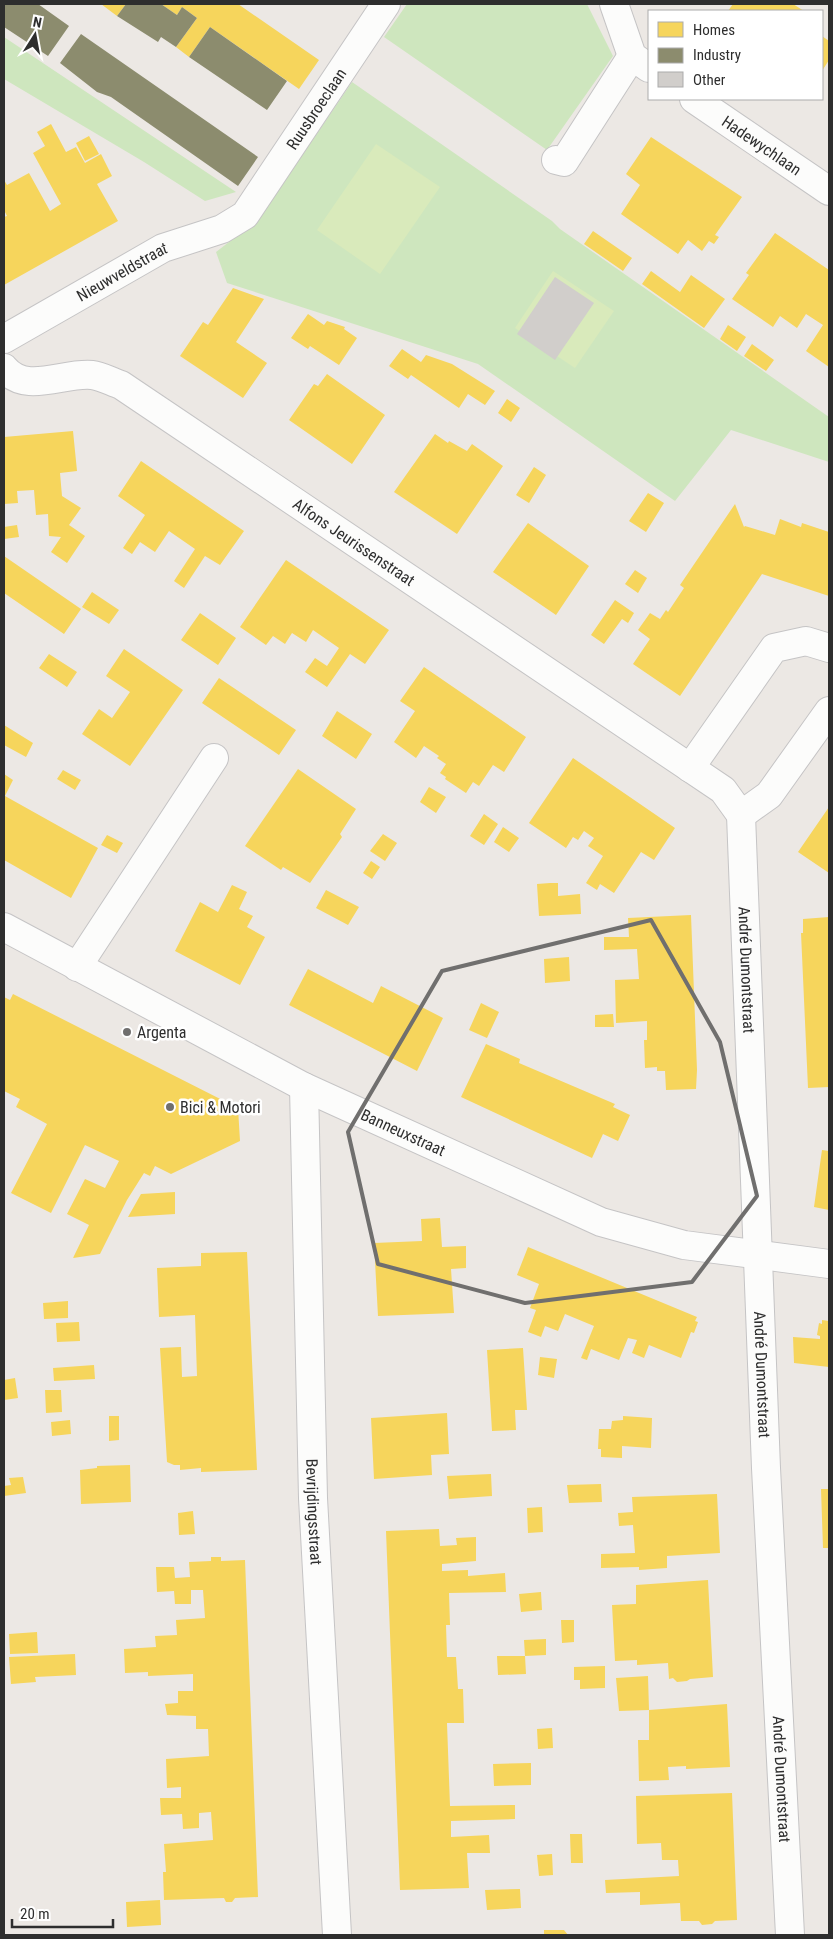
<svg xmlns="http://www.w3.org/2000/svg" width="833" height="1939" viewBox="0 0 833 1939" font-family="'Roboto Condensed',sans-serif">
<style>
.green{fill:#cee6be}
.pitch{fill:#d9eabb}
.homes{fill:#f6d55c}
.industry{fill:#8c8c6e}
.building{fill:#d1cecb}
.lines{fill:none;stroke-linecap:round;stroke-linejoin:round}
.street-casing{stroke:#c5c4c5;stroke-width:30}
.street{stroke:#fcfcfb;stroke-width:28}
.marked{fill:none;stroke:#706f6e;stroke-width:4;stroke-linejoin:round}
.poi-dot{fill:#706f6e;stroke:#fff;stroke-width:2}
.labels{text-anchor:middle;stroke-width:5;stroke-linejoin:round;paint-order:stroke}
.street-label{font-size:16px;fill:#2e2e2e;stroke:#fff}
.poi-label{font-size:16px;fill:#2e2e2e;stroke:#fff;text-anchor:start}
</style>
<rect width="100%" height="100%" fill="#ece8e4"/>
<!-- green -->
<path class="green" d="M407,4H587L613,56L547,150L384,37Z
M4,37L236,192L205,201L144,162L4,79Z
M352,82L552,221L560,229L829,417V462L731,430L675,501L478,364L227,283L216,252L259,219Z"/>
<!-- pitch -->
<path class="pitch" d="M376,144L440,187L380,274L317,230Z
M553,271L614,311L575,368L515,328Z"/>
<!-- homes -->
<path class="homes" d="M101,4H126L117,16Z
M161,4H238L319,60L299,89L210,27L189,57L176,47L197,18L182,7L177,15Z
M733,4H793L804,11H728Z
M822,36L829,41V60L822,71Z
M51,124L66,152L76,147L85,163L101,154L112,176L97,184L118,221L4,285V217L7,216L4,210V180L7,185L29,173L50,211L61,204L33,153L45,146L37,132Z
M89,136L99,154L85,161L76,143Z
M651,137L742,197L715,235L719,237L714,244L709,241L702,251L688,240L678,254L621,214L640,185L626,174Z
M593,231L632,258L623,271L584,244Z
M775,233L829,270V367L806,351L823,325L806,314L797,328L780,316L773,327L732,299L749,275L746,273Z
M651,271L680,292L691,275L725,299L704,328L642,284Z
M233,288L264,299L236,342L267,363L243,398L180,356L203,322L208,325Z
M308,314L324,325L327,321L345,327L344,329L357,338L339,365L310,346L308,349L291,338Z
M728,325L746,337L737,351L720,339Z
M752,344L774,360L766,371L744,356Z
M402,349L421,362L426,355L452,364L495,391L485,405L468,394L459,408L411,375L408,379L389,366Z
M327,374L385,415L352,464L289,420L314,384L318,386Z
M507,399L520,408L511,422L498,413Z
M73,431L77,471L60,473L62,496L81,508L69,525L85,536L67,563L51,552L61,537L49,536L48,514L36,515L34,490L17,491L18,503L4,504V437Z
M435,434L448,443L449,441L467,451L472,444L503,466L457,534L394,492Z
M141,461L244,531L220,565L205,556L184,588L174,581L195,549L169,531L155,552L140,542L132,554L123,548L145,515L118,496Z
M534,467L546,475L529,503L516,495Z
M648,493L664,503L646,532L629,521Z
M735,504L744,527L745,526L775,535L780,519L801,527L802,523L829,532V596L762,574L680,696L633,664L650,639L638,630L650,613L660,619L666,610L668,612L684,588L680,585Z
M528,523L589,566L556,615L493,572Z
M17,525L19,537L4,539V527Z
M4,556L81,609L64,634L4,593Z
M286,560L389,630L365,664L350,654L327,687L305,672L315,658L327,666L339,648L313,630L306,642L292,633L285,644L273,636L266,645L240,627Z
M635,570L647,578L638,593L625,584Z
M92,592L119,610L109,624L82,607Z
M615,600L634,613L628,623L622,619L604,644L591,635Z
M200,613L236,638L218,665L181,640Z
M124,649L183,690L130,766L82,734L99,709L112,718L130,692L106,676Z
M49,654L77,672L67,687L39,668Z
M424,667L526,737L504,772L493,765L479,786L473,782L466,793L445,779L446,777L440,773L446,764L437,758L439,756L424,746L416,758L394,742L415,711L400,701Z
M219,678L296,730L279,755L202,703Z
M337,711L372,734L356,759L322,736Z
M4,725L33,743L26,757L4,745Z
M573,758L675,828L654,860L641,852L614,893L600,884L597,890L586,883L603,856L588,846L594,838L584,831L578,840L573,837L566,848L529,823Z
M298,769L356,809L340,834L342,837L310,883L283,867L281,870L245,846Z
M63,770L81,780L75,790L57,779Z
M4,774L13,780L5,796L98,848L71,898L4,860Z
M429,787L446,797L436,813L420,802Z
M829,807V873L798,852Z
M484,814L498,824L484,845L470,836Z
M503,827L519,838L509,852L494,842Z
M383,834L397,843L385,861L370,851Z
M107,835L123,843L117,853L101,845Z
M371,861L380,867L372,879L363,873Z
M550,883H558V896L580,894L581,914L539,916L537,884Z
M232,885L247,892L239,909L253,916L247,927L265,937L240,985L175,951L200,902L218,912Z
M326,890L359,907L348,925L316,908Z
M691,915L697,1070L696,1089L666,1090L665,1071H657V1067L645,1068L644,1040H647V1021L616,1023L615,980L639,979L637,949L604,950V937H629L628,918Z
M829,917V1087L808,1088L801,933H803V919Z
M569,957L570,981L545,983L544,959Z
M308,969L373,1003L381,986L443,1018L417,1071L289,1005Z
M13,994L238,1108L240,1141L171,1174L155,1166L150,1176L144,1173L127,1200L100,1254L73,1258L89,1225L67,1214L85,1179L105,1188L119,1161L85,1145L51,1213L11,1193L47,1124L16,1107L20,1099L4,1091V997L10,1000Z
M481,1003L499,1012L487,1038L469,1030Z
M613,1014L614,1027H595V1015Z
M486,1044L520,1059L519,1063L615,1104L613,1107L630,1115L618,1141L603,1134L592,1158L461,1097Z
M822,1150L829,1151V1210L814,1207Z
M175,1192V1214L128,1217L141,1194Z
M440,1218L442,1247L466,1246V1268L451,1269L454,1313L378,1316L374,1243L422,1241L421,1219Z
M528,1247L697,1317L695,1321L698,1322L694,1333L691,1332L681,1358L649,1345L644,1358L632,1353L637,1340L628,1338L619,1360L591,1349L587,1360L581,1358L594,1326L565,1314L558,1331L545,1326L541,1337L528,1332L536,1310L530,1308L539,1284L517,1275Z
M247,1252L257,1470L201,1472V1468L180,1470V1465H174L167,1462L160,1348L181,1347L182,1377L197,1376L195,1315L159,1317L157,1268L201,1266V1253Z
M68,1301V1318L44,1319L43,1303Z
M822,1320L829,1321V1367L794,1363L793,1337L820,1339V1336L817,1335L819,1323L822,1324Z
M79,1322L80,1341L57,1342L56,1323Z
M523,1348L527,1410H515L516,1430L492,1431L487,1350Z
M540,1357L557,1359L554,1378L538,1375Z
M94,1365L95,1379L54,1381L53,1368Z
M15,1378L18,1398L4,1400V1380Z
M45,1390H61L62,1412L46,1413Z
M447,1413L449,1454L431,1455L432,1475L374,1479L371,1418Z
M109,1416H119V1440L109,1441Z
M623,1416L652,1418L651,1448L622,1446V1458L601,1457V1449H598L599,1429H611L612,1421L623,1420Z
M70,1420L71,1434L52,1436L51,1422Z
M130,1465L131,1502L81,1504L80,1470L97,1468V1466Z
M491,1474L492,1496L449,1499L447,1476Z
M23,1477L26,1493L4,1496V1486L11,1485L9,1478Z
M601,1484L602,1502L569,1503L567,1485Z
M821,1489H829V1548H823Z
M717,1494L720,1553L667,1556V1568L639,1570V1567L601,1568V1554L635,1553L633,1525L619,1526L618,1513L633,1512L632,1497Z
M542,1507L543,1532L528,1533L527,1508Z
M193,1511L195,1534L179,1535L178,1513Z
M439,1529L440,1546L457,1545L456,1538L476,1537V1561L442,1564V1571L468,1570V1576L505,1573L506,1592L449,1593L450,1625H446L447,1657H456L458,1689H463L464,1723H447L450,1806L515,1805V1819L451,1821V1837L489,1835L490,1853H467L469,1888L400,1890L386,1531Z
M211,1557H221V1561L245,1560L258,1897L235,1898L232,1902H226L224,1898L164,1900L163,1872H166L164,1844L213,1840L211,1812L199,1813V1828L183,1829L182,1814L161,1815L160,1798H181V1787L167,1788L166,1759L209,1756L208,1729H196V1716L167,1715L165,1704L178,1703V1691H193V1674L148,1676V1672L125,1673L124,1649L156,1647L155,1636L177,1635L176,1620L205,1618L203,1590H191V1604H175L174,1591L157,1592L156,1567H174L175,1578L190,1577L189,1562L211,1561Z
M708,1580L713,1677L690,1679L687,1681L677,1682L673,1678L669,1679L668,1663L637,1665V1660L615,1661L612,1605L636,1604V1585Z
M541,1592L542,1610L521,1612L519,1594Z
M561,1620H574V1642L562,1643Z
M37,1632L38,1653L10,1654L9,1634Z
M546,1639V1655L525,1656L524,1640Z
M75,1654L76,1675L35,1677L36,1682L11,1684L9,1657Z
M497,1656H525L526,1674L498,1675Z
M605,1666V1688L580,1689V1680H574V1667Z
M648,1676L649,1710L727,1704L730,1767L686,1769V1766L668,1767L669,1780L639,1781L638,1740H649V1710L619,1711L616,1678Z
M552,1728L553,1748L538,1749L537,1729Z
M531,1763V1785L494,1786L493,1764Z
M732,1793L737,1920L715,1921L712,1924L702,1925L699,1921H681L680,1903L640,1905V1892L606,1893L605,1880L679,1876L678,1860H662L661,1843L637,1844L636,1796Z
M570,1834H582L583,1863H571Z
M552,1854L553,1875L539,1876L537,1855Z
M520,1889L521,1908L487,1910L485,1890Z
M160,1900L161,1925L127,1927L126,1902Z
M544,1930H564L568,1935H544Z"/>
<!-- industry -->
<path class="industry" d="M4,4H38L69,26L48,56L4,27Z
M126,4H161L177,15L182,7L197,18L176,47L161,37L158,42L117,16Z
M210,27L287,81L267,110L189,57Z
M81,34L258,157L238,186L111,97L97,92L60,63Z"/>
<!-- building -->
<path class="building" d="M555,277L594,303L555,360L517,334Z"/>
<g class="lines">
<defs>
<g id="street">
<path d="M614,4L632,56L649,68"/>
<path id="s1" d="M694,99L829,191"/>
<path d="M556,160L564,162L632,56"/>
<path id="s2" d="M4,339L163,248L222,229L245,215L386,4"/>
<path id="s3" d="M4,368C26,395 63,372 92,375C101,376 112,382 121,385L723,790L741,815"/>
<path d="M690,768L774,648L806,641L829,648"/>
<path id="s4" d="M741,815L766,1468L790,1935"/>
<path d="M741,815L769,795L829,711"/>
<path id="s5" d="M4,927L304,1087L601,1222L684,1245L829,1264"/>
<path d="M77,967L214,758"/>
<path id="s6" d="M304,1087L313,1498L337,1935"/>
</g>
</defs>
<!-- street casing -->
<use href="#street" class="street-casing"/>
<!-- street -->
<use href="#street" class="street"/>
</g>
<!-- marked area -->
<path class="marked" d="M651,920L720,1042L757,1196L692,1282L525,1303L378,1264L348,1132L442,971Z"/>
<!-- markers -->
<g class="poi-dot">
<circle cx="127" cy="1032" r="5"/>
<circle cx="170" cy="1107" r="5"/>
</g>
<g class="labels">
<!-- street labels -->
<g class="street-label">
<text dy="6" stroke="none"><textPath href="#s2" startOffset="400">Ruusbroeclaan</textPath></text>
<text dy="6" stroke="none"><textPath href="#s1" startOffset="82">Hadewychlaan</textPath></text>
<text dy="6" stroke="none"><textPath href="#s2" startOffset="136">Nieuwveldstraat</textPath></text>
<text dy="6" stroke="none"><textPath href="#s3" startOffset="404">Alfons Jeurissenstraat</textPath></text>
<text dy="6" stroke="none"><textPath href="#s4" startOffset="155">André Dumontstraat</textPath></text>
<text dy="6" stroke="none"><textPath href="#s5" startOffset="449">Banneuxstraat</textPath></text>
<text dy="6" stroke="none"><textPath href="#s4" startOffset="560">André Dumontstraat</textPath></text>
<text dy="6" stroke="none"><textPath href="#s6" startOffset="425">Bevrijdingsstraat</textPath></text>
<text dy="6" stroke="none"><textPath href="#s4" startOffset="965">André Dumontstraat</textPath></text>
</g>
<!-- poi labels -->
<g class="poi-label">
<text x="137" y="1038">Argenta</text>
<text x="180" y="1113">Bici &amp; Motori</text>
</g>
</g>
<!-- border -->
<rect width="833" height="1939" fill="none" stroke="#2e2e2e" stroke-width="10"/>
<!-- legend -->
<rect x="648" y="10" width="175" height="90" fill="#ffffff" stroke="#ababab"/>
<rect x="658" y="22" width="25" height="15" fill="#f6d55c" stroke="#ababab"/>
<text x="693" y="35" font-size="15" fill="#2e2e2e">Homes</text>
<rect x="658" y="48" width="25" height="15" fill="#8c8c6e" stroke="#ababab"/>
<text x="693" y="60" font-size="15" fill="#2e2e2e">Industry</text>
<rect x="658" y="72" width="25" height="15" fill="#d1cecb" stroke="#ababab"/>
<text x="693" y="85" font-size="15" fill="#2e2e2e">Other</text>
<!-- north arrow -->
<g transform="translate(35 35) rotate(11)" stroke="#ffffff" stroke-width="4" paint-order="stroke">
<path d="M0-4L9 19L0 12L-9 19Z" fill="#2e2e2e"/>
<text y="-8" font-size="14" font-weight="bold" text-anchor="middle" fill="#2e2e2e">N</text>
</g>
<!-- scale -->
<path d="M12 1919v8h101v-8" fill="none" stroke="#2e2e2e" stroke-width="2.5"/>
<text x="20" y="1919" font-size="15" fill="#2e2e2e" stroke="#ffffff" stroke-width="4" paint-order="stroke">20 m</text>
</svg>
